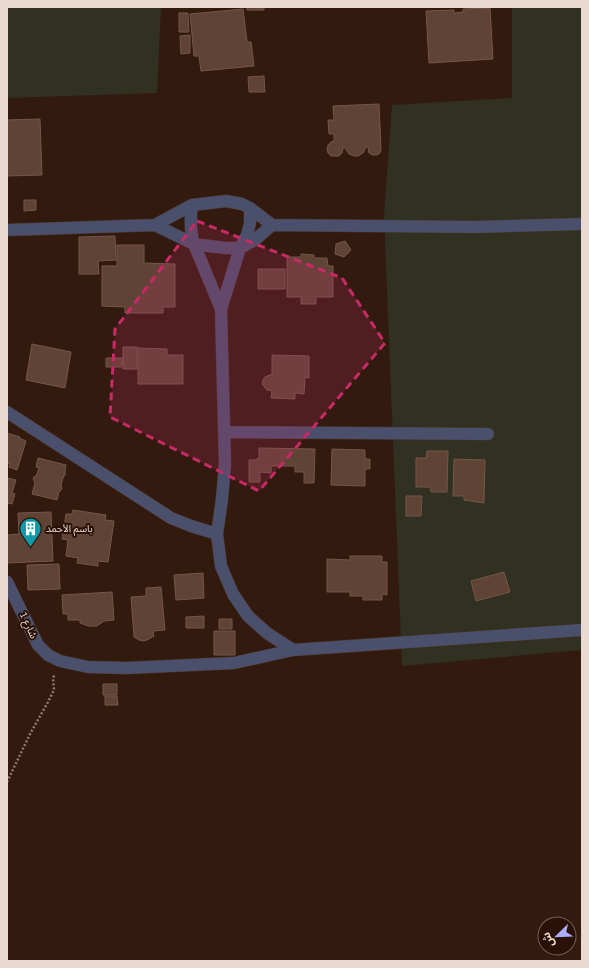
<svg xmlns="http://www.w3.org/2000/svg" width="589" height="968" viewBox="0 0 589 968" font-family="'IBM Plex Serif','Noto Sans Arabic',serif">
<style>
.green{fill:#303120}
.building{fill:#5f4335;stroke:#755749}
.lines{fill:none;stroke-linecap:round;stroke-linejoin:round}
.minor-casing{stroke:#4d3529;stroke-width:13}
.path{stroke:#8f796f;stroke-width:2.5;stroke-dasharray:2 2;stroke-linecap:butt}
.minor{stroke:#4a4f6c;stroke-width:12}
.marked{fill:#c62b67;fill-opacity:0.2;stroke:#c62b67;stroke-width:3;stroke-dasharray:8 5;stroke-linejoin:round}
.labels{text-anchor:middle;stroke-width:4;stroke-linejoin:round;paint-order:stroke}
.poi-label{font-size:10px;fill:#ebd9d1;stroke:#291105;text-anchor:start}
.street-label{font-size:10px;fill:#ebd9d1;stroke:#291105}
</style>
<rect width="100%" height="100%" fill="#331a0e"/>
<!-- green -->
<path class="green" d="M7,7H161L157,93L7,98Z
M512,7H582V650L402,666L384,216L392,105L512,98Z"/>
<!-- building -->
<path class="building" d="M247,7H264V10H247Z
M490,8L493,59L429,63L426,11L454,10V13L463,12V9Z
M243,9L247,42H251L254,66L201,71L199,56H194L190,14Z
M179,13H188L189,32H179Z
M190,35V53L181,54L180,36Z
M264,76L265,92H249L248,77Z
M379,104L381,149L380,153L377,155H373L369,153L368,147H366L363,153L358,156H354L349,154L345,148H343L342,153L339,156H331L328,153L327,149L328,145L331,142L334,141V134H329L328,120H334L333,106Z
M40,119L42,175L7,176V120Z
M24,200H36V210L24,211Z
M115,236L116,260L98,261L99,274H79V237Z
M345,241L351,250L344,257L335,254L336,244Z
M117,245H144V263L175,264V307H163V313H125V307L102,306V266H117Z
M301,254L314,255V258H327L328,266H333V297H316V304H301V297H287V257H301Z
M258,269H285V289H258Z
M32,344L71,352L65,388L26,380Z
M123,347H137V369H123Z
M138,348L167,349V355H183V384H138Z
M272,355L309,356V378L305,377L304,394L295,393V399L271,398L272,391L267,390L262,384L263,380L265,377L272,374Z
M106,358H123L122,367H106Z
M7,433L20,437L19,438L26,441L17,470L9,467L10,464L7,463Z
M259,448L315,449L314,483H304V472H295V466H271V473L260,472V482H249V460H256V459H259Z
M332,449L365,450V459H370V469H365V486L331,485Z
M427,451H448L447,492H431L430,487H416V458H426Z
M38,458L66,465L65,471V475L63,478L61,485L62,489L59,492L57,500L32,494L35,483L33,478L37,474L39,468L36,467Z
M454,459L485,460L484,503L464,500V496H453Z
M7,478L16,480L12,493L15,494L12,504L7,503Z
M406,496H422L421,516H406Z
M73,510L106,515L105,520L114,521L108,562L98,561V566L77,563L78,558L66,556L68,540L62,539L66,514H72Z
M51,512L53,561L7,563V535L19,534L18,513Z
M350,556H382V562H387V595L382,594V600H363V596H350V592H327V559L350,560Z
M59,564L60,589L28,590L27,565Z
M504,572L510,592L476,601L471,581Z
M203,573L204,598L176,600L174,575Z
M161,587L165,630L153,631L154,636L149,639L144,641L139,640L134,637L131,597L146,596V588Z
M112,592L114,620L104,621L97,626H88L80,623V620H68V614H63L62,595Z
M204,616V628H186V617Z
M219,619H232V629H219Z
M214,631H235V655H214Z
M103,684H117V695H103Z
M105,696H117L118,705H105Z"/>
<g class="lines">
<defs>
<path id="minor" d="M192,205C190,219 190,231 194,244L221,309
M250,208V223L247,235L240,248L221,309L225,464L222,499L217,534L221,566L233,594L248,616L267,633L293,650
M155,225L194,244L225,248H240L256,239L272,225
M7,230L155,225L192,205L226,201L242,204L250,208L272,225L477,227L582,224
M7,412L171,518L191,526L217,534
M224,432L488,434
M7,582L38,645L48,655L60,661L88,667L127,668L234,663L293,650L582,630"/>
</defs>
<!-- minor casing -->
<use href="#minor" class="minor-casing"/>
<!-- path -->
<path class="path" d="M7,782L31,732L47,704L54,690L53,678L55,674"/>
<!-- minor -->
<use href="#minor" class="minor"/>
</g>
<!-- marked area -->
<path class="marked" d="M197,221L342,278L385,343L259,491L110,417L115,329Z"/>
<!-- icons -->
<defs>
<symbol id="building-pin" viewBox="-11 -11 22 30"><path d="M0 17L-7.5 6A9.5 9.5 0 1 1 7.5 6Z" fill="#0f9aa8" stroke="#291105"/><path d="M-4-6H4V6H1V3H-1V6H-4ZM-2.5-4.3h1.7v1.8h-1.7ZM.8-4.3h1.7v1.8H.8ZM-2.5-1h1.7V.8h-1.7ZM.8-1h1.7V.8H.8Z" fill="#fff"/></symbol>
</defs>
<g fill-rule="evenodd">
<use href="#building-pin" x="18" y="516" width="25" height="34"/>
</g>
<g class="labels">
<!-- poi labels -->
<g class="poi-label">
<text x="46" y="532">باسم الأحمد</text>
</g>
<!-- street labels -->
<g class="street-label">
<text transform="translate(29 625) rotate(65)" y="4">شارع 1</text>
</g>
</g>
<!-- border -->
<rect width="589" height="968" fill="none" stroke="#ebd9d1" stroke-width="16"/>
<!-- north arrow -->
<g transform="translate(557 936) rotate(247)"><circle r="19" fill="#291105" stroke="#776157"/>
<path d="M0-3L7 15L0 10L-7 15Z" fill="#abaffb"/>
<text y="-6" font-size="11" font-weight="bold" text-anchor="middle" fill="#ebd9d1">ش</text>
</g>
</svg>
